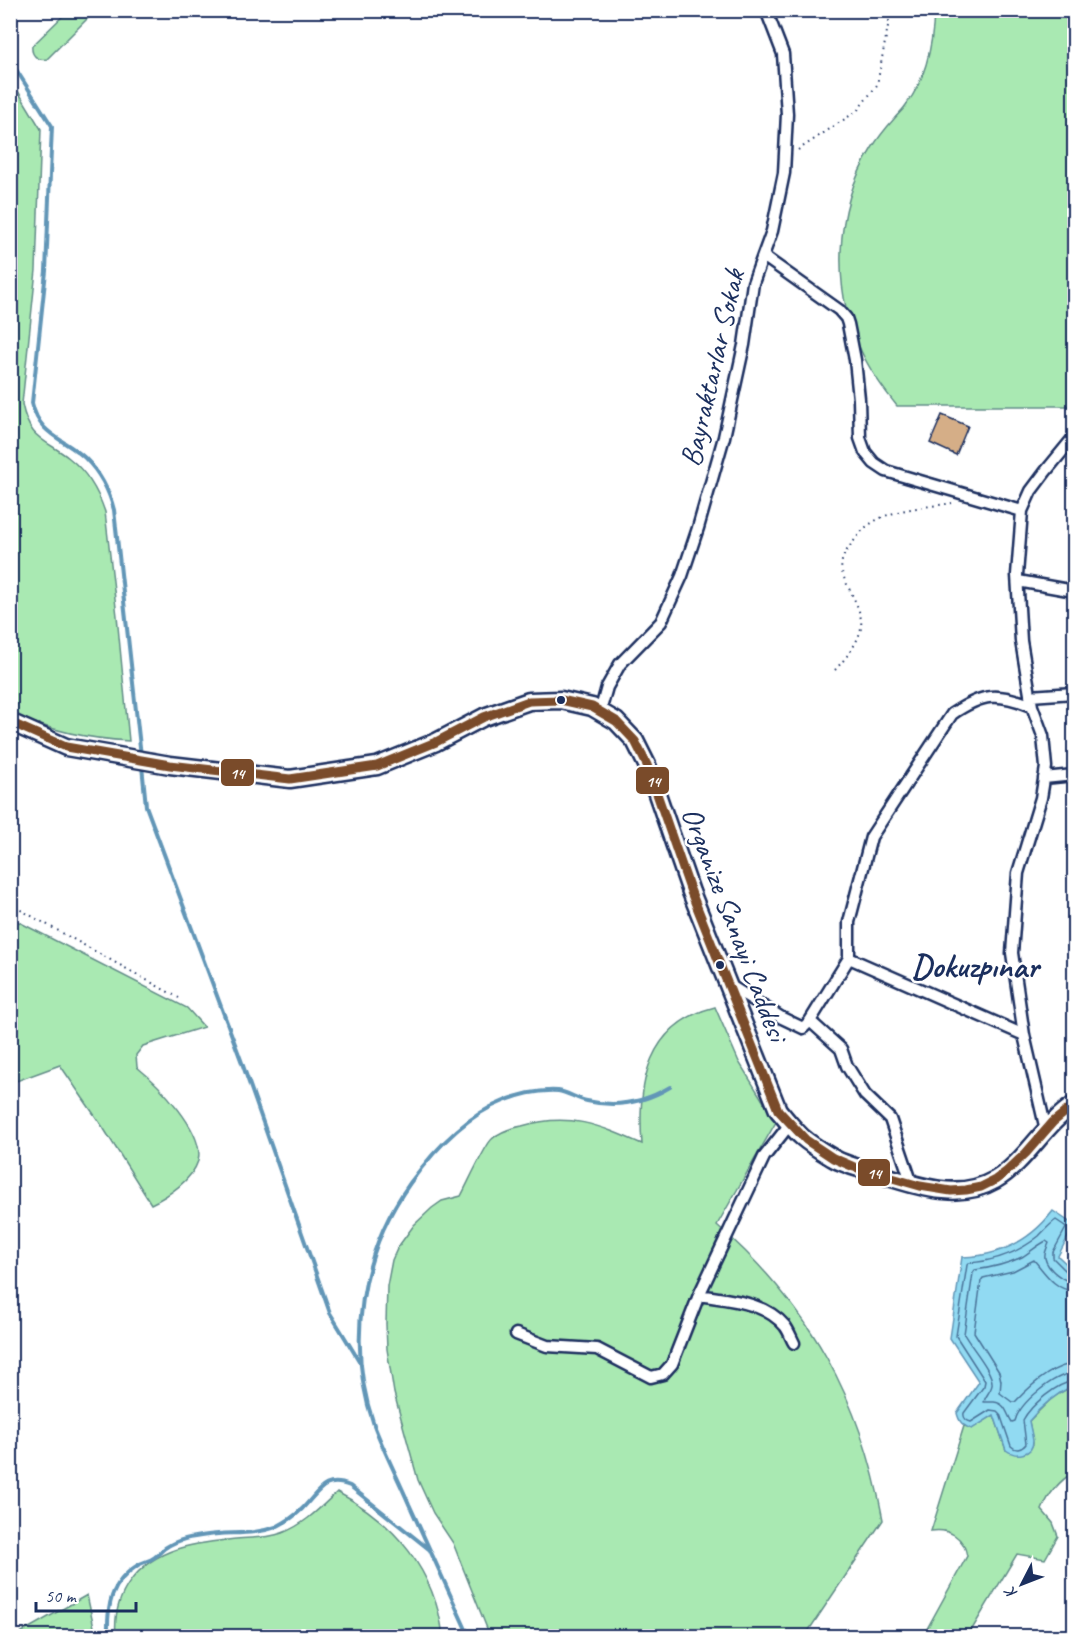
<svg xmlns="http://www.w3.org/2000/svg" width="1085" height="1647" viewBox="0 0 1085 1647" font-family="Caveat,sans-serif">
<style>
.green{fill:#a9e9b2;stroke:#628c88;stroke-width:1.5}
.water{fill:#91daf2;stroke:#6296b7;stroke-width:1.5}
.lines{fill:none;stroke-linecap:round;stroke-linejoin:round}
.shore{stroke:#4a7399;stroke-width:1.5}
.stream{stroke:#6296b7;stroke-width:4}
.building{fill:#d5ae87;stroke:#1b2f5e;stroke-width:1.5}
.street-casing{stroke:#1b2f5e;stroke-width:15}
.secondary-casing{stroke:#1b2f5e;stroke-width:21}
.path{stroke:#1b2f5e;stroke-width:2;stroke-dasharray:1.5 4.5;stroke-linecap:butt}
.street{stroke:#fff;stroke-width:10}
.secondary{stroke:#fff;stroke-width:16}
.bus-1-casing{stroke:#fff;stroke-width:14}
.bus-1{stroke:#7a4b2a;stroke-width:9}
.bus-dot{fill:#1b2f5e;stroke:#fff;stroke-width:2}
.labels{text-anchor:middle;stroke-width:5;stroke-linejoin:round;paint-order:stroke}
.street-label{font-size:30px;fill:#1b2f5e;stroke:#fff}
.quarter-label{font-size:33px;font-weight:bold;fill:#1b2f5e;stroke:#fff}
.line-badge{stroke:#fff;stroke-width:2}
.badge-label{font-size:16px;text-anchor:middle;font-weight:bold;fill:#fff}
</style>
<rect width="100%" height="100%" fill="#fff"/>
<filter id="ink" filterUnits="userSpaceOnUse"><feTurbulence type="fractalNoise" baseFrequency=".0167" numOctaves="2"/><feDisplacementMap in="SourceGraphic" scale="12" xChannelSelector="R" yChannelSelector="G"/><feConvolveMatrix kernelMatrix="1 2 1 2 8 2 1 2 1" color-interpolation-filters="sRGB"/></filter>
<g filter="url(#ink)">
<!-- green -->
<path class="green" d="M68,11H95L47,59C37,61 31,55 32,46Z
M934,11H1074V406H897C885,391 873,375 864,357C831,293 833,210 872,148C878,138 886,128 894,119C898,114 903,110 906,105C926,79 933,43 934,11Z
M10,78L41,129L36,270L22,404C29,440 45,439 69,458C87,472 98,491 105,512L117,616L129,741C88,739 49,730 11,714Z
M11,918L187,1008L204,1027L143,1046L136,1055L137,1067C157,1083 206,1132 198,1161C192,1180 168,1196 151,1204L104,1129L60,1065L11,1083Z
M715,1007L739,1062L776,1122L717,1225C810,1306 861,1399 883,1520L805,1636H490L453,1543L433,1513L418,1480L394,1393L387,1349L386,1324L387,1286L392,1260L398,1247L414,1225L432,1208L442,1201L461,1196C467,1185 485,1145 492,1139C499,1132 512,1128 522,1126C569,1112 599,1125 642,1144C637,1083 648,1024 715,1007Z
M1074,1385V1472C1059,1481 1049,1493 1042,1510L1053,1523L1058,1536L1045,1559L1017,1554L968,1636H923L967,1556C964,1537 949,1528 931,1531L964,1426L972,1428L994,1415L1006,1450L1033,1444L1029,1421L1053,1397Z
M337,1492C395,1522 435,1571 443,1636H116C112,1594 137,1562 177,1549C194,1543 218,1541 236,1539C252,1537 266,1539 282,1533C304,1525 320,1508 337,1492Z
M87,1595L96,1636H15Z"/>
<!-- water -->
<path class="water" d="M1053,1211L1074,1225L1058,1256L1074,1271V1385C1056,1394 1042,1405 1029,1421C1030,1427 1032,1434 1033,1441C1033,1456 1015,1457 1006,1450L994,1415L972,1429C963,1426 959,1422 957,1413L979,1382L950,1338L962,1257C1000,1256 1030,1241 1053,1211Z"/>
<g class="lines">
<!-- shore -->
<path class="shore" d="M1074,1275L1068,1273L1053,1258V1252L1066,1228L1065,1226L1056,1220C1050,1224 1044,1231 1039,1236C1018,1253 995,1261 969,1263L967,1265L956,1336L985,1381L984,1386L964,1413C963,1418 967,1421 971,1422L990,1410L997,1411L1000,1414L1011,1446C1016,1451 1022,1449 1026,1444L1023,1420C1031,1405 1057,1383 1074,1381
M1074,1282C1064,1282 1047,1269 1045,1258C1044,1253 1047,1248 1049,1243L1046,1241C1038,1245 1030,1252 1022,1257C1007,1264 991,1268 975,1270L973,1273L964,1334C970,1346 994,1372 992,1385C991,1391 985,1396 984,1402C987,1402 991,1402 994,1402C1006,1403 1007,1415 1012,1422L1015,1421C1020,1402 1055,1374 1074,1373
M1074,1291C1055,1290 1045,1273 1034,1260L1013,1271L983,1278L981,1281L974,1332L999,1372L1001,1381L1000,1393L1012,1402H1015C1030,1386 1052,1365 1074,1364"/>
<!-- stream -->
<path class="stream" d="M10,60L52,126L46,271L32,403C39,436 64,438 85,458C100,473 109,490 114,510L141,756
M142,766L146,806L241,1060L330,1313L361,1364
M108,1636C107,1606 110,1583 138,1565C143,1562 150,1561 155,1557C158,1555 161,1551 165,1548C178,1539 192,1537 208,1535C231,1532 254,1535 276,1527C286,1522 295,1516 302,1509C318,1493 324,1475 350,1486L430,1550
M469,1636C449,1592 429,1548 409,1504C398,1478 384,1452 374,1425C346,1344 360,1253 410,1183C434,1150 465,1116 504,1101C521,1094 540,1090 558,1091C567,1092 577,1099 587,1101C617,1108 645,1102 670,1087"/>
</g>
<!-- building -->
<path class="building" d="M942,415L968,426L956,455L930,443Z"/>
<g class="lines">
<defs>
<path id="street" d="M763,256L839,310L846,318L848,324L855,360L859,399L860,438L865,452L874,463L886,471L1022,511
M1018,581L1074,591
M1030,696L1074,693
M600,712L607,687L620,664L661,622L682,576L698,528L724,437L744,345L753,283L772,231L784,173L787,114L783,54L766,10
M1044,778L1074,775
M849,958L1024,1035
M729,985L782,1018L803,1028L810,1021L849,958V922L871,837L952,714C983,693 998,692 1032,706
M810,1021L841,1049L847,1066L865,1095L890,1119L912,1184
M1046,1130L1024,1035L1012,953L1018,873L1041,798L1046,767L1043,736L1032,706L1021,641L1017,575L1022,511L1031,491L1046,471L1074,437
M699,1295C728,1300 764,1301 785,1326C789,1331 791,1338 794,1343
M516,1334L547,1346L597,1349L651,1377L663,1374L672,1364L699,1295L764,1157L790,1124"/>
<path id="secondary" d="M10,722L66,747L170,765L290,779L377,766L436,742L484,717L529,701L561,700L592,707L616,721L635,741L647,765L691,892L778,1110C786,1119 793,1129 802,1137C811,1145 823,1152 833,1158C845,1165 862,1169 876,1173C914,1185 957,1202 995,1180C1027,1161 1043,1125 1074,1105"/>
</defs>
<!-- street casing -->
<use href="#street" class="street-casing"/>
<!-- secondary casing -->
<use href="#secondary" class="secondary-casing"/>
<!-- path -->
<path class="path" d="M798,150L857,111L877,85L891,10
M835,670C845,659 856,646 860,632C866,614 849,592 843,575C838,562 845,552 853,542C857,538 860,532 865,528C888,508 924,508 952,503
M10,904L179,998"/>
<!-- street -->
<use href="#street" class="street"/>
<!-- secondary -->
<use href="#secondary" class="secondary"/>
<defs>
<path id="bus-1" d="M10,722L66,747L170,765L290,779L377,766L436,742L484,717L529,701L561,700L592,707L616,721L635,741L647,765L691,892L778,1110L806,1140L833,1158L854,1167L920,1186L951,1191L966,1190L981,1187L995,1180L1006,1172L1026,1153L1053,1122L1074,1105"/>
</defs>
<!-- bus-1 casing -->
<use href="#bus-1" class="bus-1-casing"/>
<!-- bus-1 -->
<use href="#bus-1" class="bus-1"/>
</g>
</g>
<!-- markers -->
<g class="bus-dot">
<circle cx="561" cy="700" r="5"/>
<circle cx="720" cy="965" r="5"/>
</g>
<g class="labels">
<!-- street labels -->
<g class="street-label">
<text transform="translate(712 368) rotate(-77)" y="10">Bayraktarlar Sokak</text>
<text transform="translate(735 924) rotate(69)" y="10">Organize Sanayi Caddesi</text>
</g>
<!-- quarter labels -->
<g class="quarter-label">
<text x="975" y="977">Dokuzpınar</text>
</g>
</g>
<g class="line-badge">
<rect x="220" y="758" width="35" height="29" rx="6" fill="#7a4b2a"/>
<rect x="635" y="766" width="35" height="29" rx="6" fill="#7a4b2a"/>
<rect x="857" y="1158" width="34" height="29" rx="6" fill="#7a4b2a"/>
</g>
<g class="badge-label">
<text x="237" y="779">14</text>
<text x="653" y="787">14</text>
<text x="874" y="1179">14</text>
</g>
<!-- margin -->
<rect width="1085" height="1647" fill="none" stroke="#fff" stroke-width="36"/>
<rect x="18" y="18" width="1049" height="1611" fill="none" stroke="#1b2f5e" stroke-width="2" filter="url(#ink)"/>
<!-- north arrow -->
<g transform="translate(1022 1584) rotate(228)" stroke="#ffffff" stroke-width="4.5" paint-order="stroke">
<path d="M0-4.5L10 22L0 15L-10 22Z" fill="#1b2f5e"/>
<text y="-9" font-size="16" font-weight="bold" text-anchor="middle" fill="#1b2f5e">K</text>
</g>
<!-- scale -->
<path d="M36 1602v9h100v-9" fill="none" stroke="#1b2f5e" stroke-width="3"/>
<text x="45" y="1602" font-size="18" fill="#1b2f5e" stroke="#ffffff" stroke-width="4.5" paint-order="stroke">50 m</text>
</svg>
